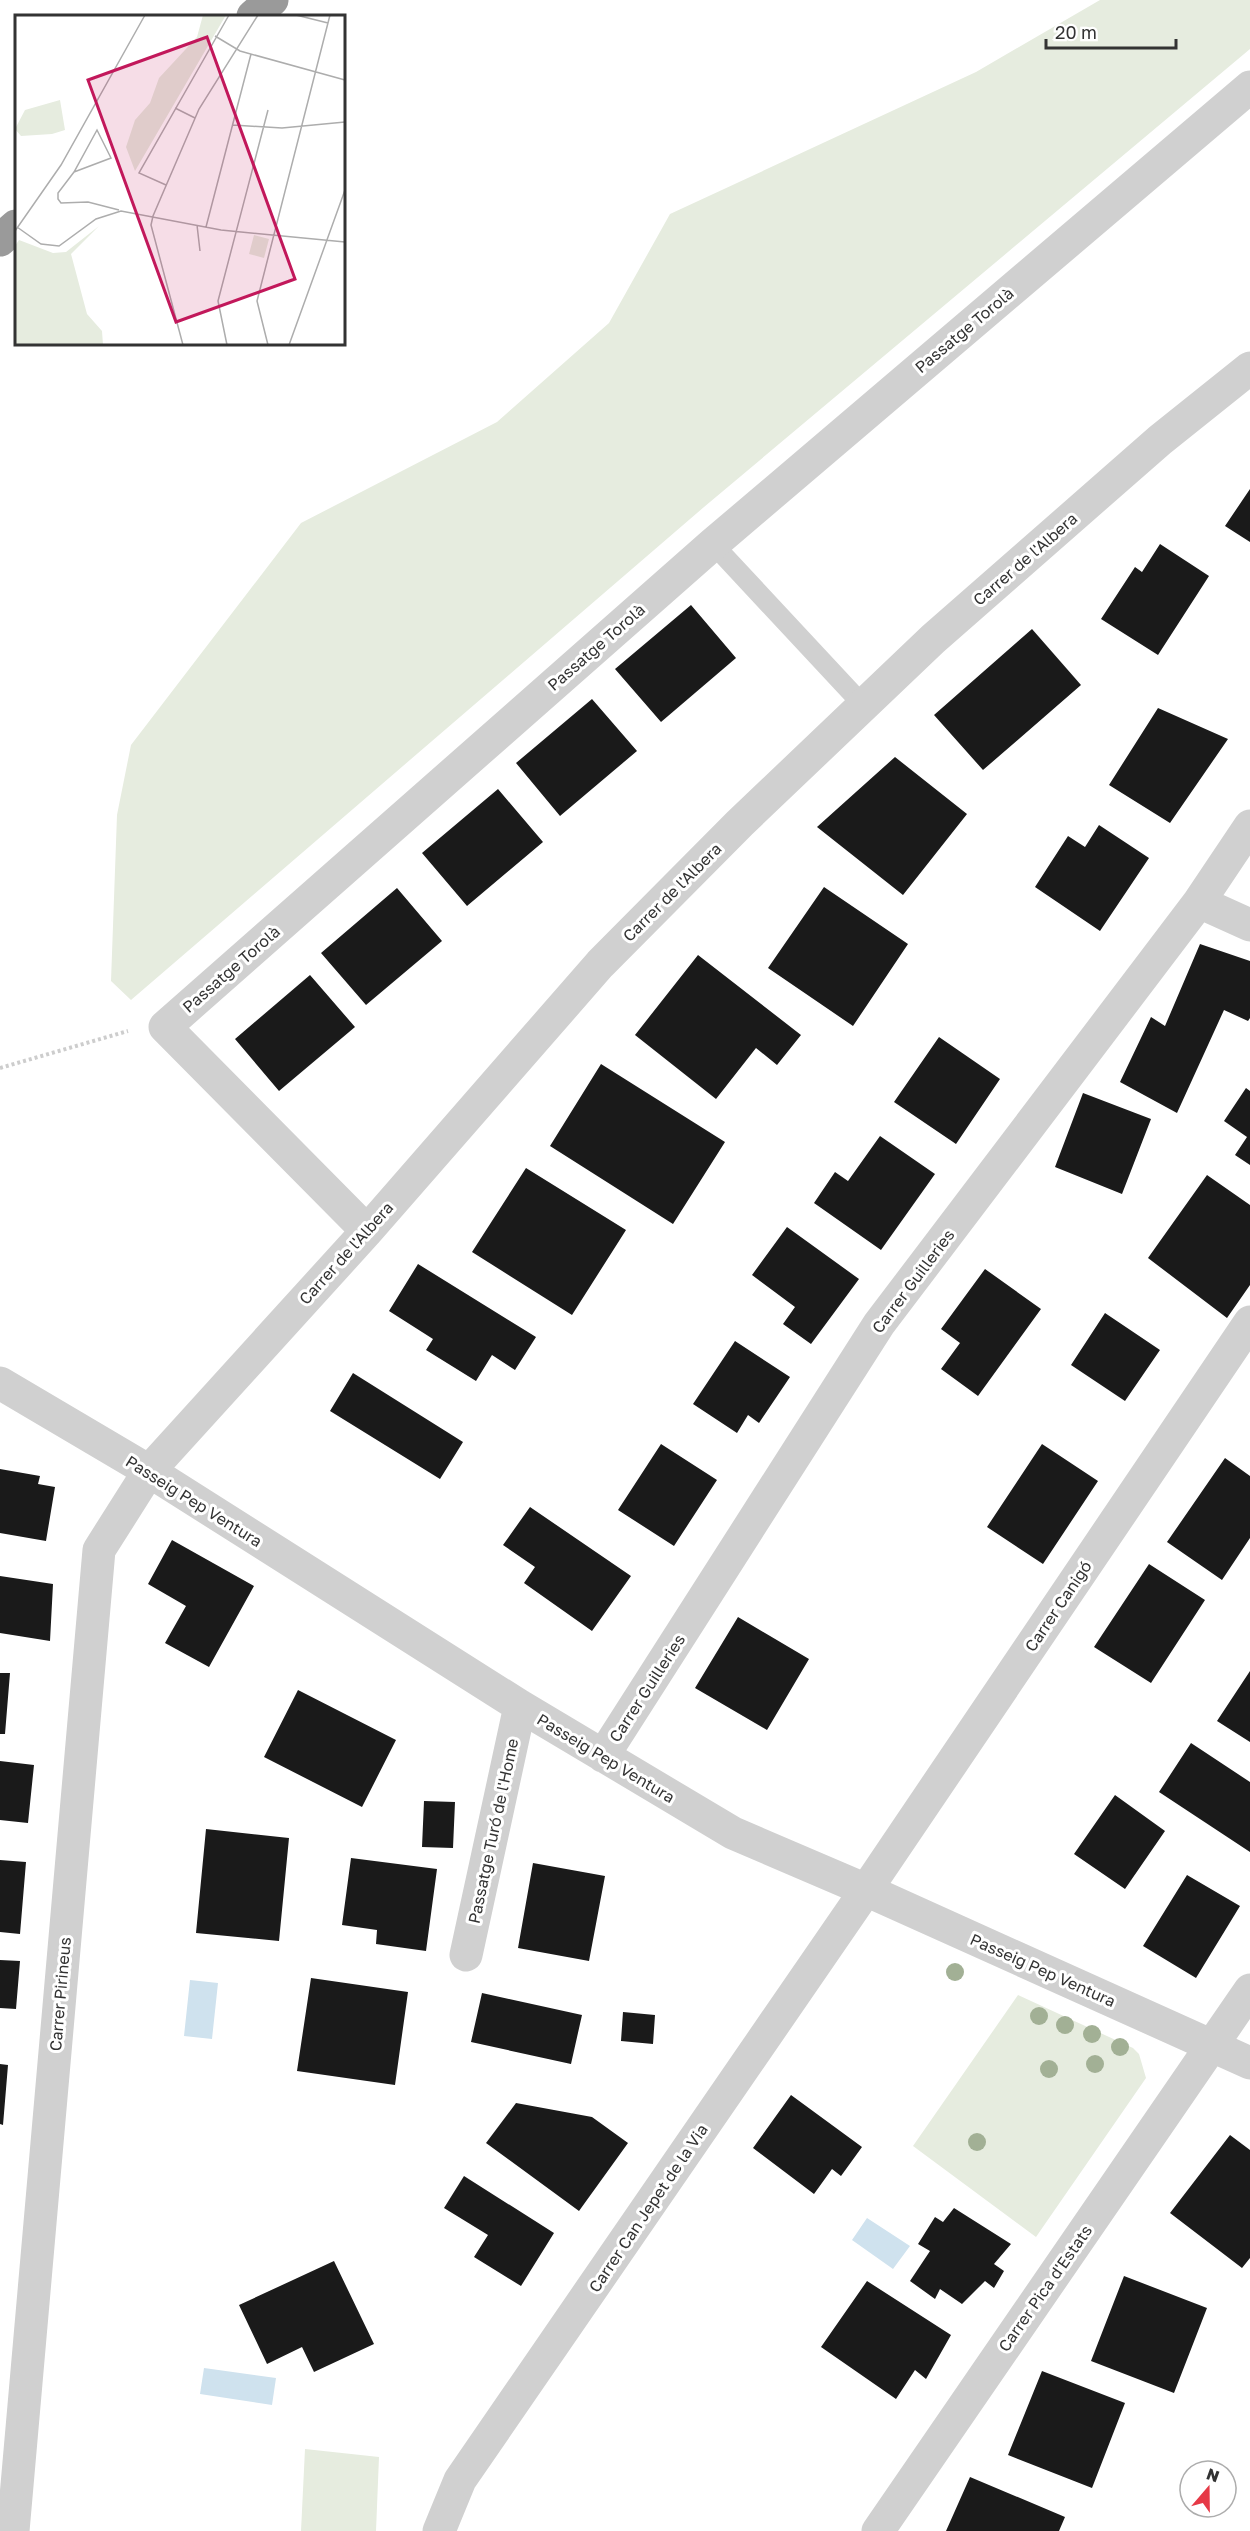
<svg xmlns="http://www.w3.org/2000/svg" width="1250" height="2531" viewBox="0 0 1250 2531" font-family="'Golos Text',sans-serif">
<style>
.green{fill:#e6ecdf}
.water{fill:#cfe2ee}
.building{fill:#1a1a1a}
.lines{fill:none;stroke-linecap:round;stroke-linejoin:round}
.path{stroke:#cdcdcd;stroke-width:4;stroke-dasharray:3 3;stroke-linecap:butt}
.lane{stroke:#d0d0d0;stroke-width:20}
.street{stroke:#d0d0d0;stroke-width:33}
.highway{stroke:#9a9a9a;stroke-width:33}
.tree{fill:#a2b095}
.labels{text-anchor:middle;stroke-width:6;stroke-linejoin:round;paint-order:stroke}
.street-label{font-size:16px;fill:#333;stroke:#fff}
.inset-road{fill:none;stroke:#adadad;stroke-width:1.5}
.view{fill:#c2185b;fill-opacity:0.15;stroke:#c2185b;stroke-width:3}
.inset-edge{fill:none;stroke:#333;stroke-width:3}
</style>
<rect width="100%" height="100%" fill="#fff"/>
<!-- green -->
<path class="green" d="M1100,0H1250V49L704,507L131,1000L111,981L117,815L131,745L301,523L497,422L609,323L670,214L976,72Z
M1018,1995L1133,2048L1139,2054L1146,2078L1036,2237L913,2146Z
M305,2449L379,2457L376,2531H301Z"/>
<!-- water -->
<path class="water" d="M190,1980L218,1983L212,2039L184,2036Z
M867,2218L910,2246L893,2269L852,2240Z
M204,2368L276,2378L272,2405L200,2394Z"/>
<!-- building -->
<path class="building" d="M1250,489V542L1225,526Z
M1160,544L1209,576L1158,655L1101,619L1135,567L1142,572Z
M691,605L736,658L661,722L615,669Z
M1032,629L1081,685L983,770L934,715Z
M592,699L637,751L560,816L516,763Z
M1158,708L1228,739L1170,823L1109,785Z
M895,757L967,814L903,895L817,827Z
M498,789L543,842L467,906L422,853Z
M1099,825L1149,858L1100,931L1035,887L1068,836L1085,847Z
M824,887L908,944L853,1026L768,968Z
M397,888L442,941L366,1005L321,953Z
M1200,944L1250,961V1018L1248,1021L1224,1010L1177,1113L1120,1082L1151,1017L1165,1026Z
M698,955L801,1035L777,1065L756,1048L716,1099L635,1035Z
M310,975L355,1027L279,1091L235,1039Z
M939,1037L1000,1079L956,1144L894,1102Z
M601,1064L725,1142L673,1224L550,1146Z
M1246,1088L1250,1091V1165L1235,1155L1247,1137L1224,1121Z
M1083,1093L1151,1119L1122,1194L1055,1167Z
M880,1136L935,1174L881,1250L814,1203L835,1172L848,1181Z
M526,1168L626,1230L572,1315L472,1252Z
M1207,1175L1250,1205V1285L1227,1318L1148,1258Z
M787,1227L859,1279L811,1344L783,1324L795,1307L752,1275Z
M418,1264L536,1337L515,1370L492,1355L476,1381L426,1350L433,1339L389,1311Z
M985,1269L1041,1309L978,1396L941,1369L960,1343L941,1329Z
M1105,1313L1160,1350L1125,1401L1071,1365Z
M735,1341L790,1377L759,1423L748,1415L737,1433L693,1404Z
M353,1373L463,1442L440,1479L330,1411Z
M661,1444L717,1480L674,1546L618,1510Z
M1042,1444L1098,1481L1043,1564L987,1527Z
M1225,1458L1250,1476V1538L1222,1580L1167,1542Z
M0,1469L40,1476L38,1484L55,1487L46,1541L0,1533Z
M530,1507L631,1576L592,1631L524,1583L535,1567L503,1545Z
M172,1540L254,1586L209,1667L165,1643L186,1606L148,1584Z
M1149,1564L1205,1600L1151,1683L1094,1647Z
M0,1576L53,1584L50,1641L0,1633Z
M738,1617L809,1659L767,1730L695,1688Z
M1250,1671V1742L1217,1721Z
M0,1673H10L5,1734H0Z
M298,1690L396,1740L362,1807L264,1757Z
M1191,1743L1250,1782V1852L1159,1792Z
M0,1761L34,1765L28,1823L0,1820Z
M1115,1795L1165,1831L1125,1889L1074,1854Z
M424,1801L455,1802L453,1848L422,1847Z
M206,1829L289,1838L279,1941L196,1933Z
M351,1858L437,1869L426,1951L376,1944L377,1930L342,1925Z
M0,1860L26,1862L20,1934L0,1932Z
M533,1863L605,1876L589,1961L518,1948Z
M1187,1875L1240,1906L1196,1978L1143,1946Z
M0,1960L20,1961L16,2009L0,2008Z
M311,1978L408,1992L395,2085L297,2071Z
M482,1993L582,2015L571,2064L471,2042Z
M623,2012L655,2015L653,2044L621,2041Z
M0,2064L8,2065L3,2125L0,2124Z
M791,2095L862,2147L841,2176L832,2169L814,2194L753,2148Z
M516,2103L592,2117L628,2143L579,2211L486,2143Z
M1230,2135L1250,2150V2258L1242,2268L1170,2213Z
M464,2176L554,2233L521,2286L474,2257L488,2235L444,2208Z
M954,2208L1011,2244L994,2264L1004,2271L994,2288L985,2281L962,2304L940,2289L935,2299L910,2281L930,2251L918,2244L935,2217L943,2222Z
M334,2261L374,2344L314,2372L302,2347L267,2364L239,2305Z
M1124,2276L1207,2308L1174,2393L1091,2361Z
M867,2281L951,2335L926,2379L915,2370L896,2399L821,2347Z
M1042,2371L1125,2403L1092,2488L1008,2455Z
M970,2477L1065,2517L1059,2531H946Z"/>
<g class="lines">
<!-- path -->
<path class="path" d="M0,1068L128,1031"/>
<!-- lane -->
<path class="lane" d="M713,544L863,705"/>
<!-- street -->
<path class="street" d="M1199,902L1250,925
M367,1231L165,1027L713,544L1250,87
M0,1383L149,1471L520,1706L733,1833L866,1890L1250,2063
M603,1756L879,1324L1199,902L1250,826
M466,1955L520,1706
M13,2531L99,1550L149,1471L367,1231L600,964L740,823L933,639L1160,440L1250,368
M439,2531L460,2480L866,1890L1250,1322
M878,2531L1250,1990"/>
<!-- highway -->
<path class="highway" d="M253,16L272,0
M0,240L16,226"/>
</g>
<!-- trees -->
<g class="tree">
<circle cx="955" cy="1972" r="9"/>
<circle cx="1039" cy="2016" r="9"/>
<circle cx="1065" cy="2025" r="9"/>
<circle cx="1092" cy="2034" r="9"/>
<circle cx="1120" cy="2047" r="9"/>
<circle cx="1095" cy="2064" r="9"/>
<circle cx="1049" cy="2069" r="9"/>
<circle cx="977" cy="2142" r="9"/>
</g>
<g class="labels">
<!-- street labels -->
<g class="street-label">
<text transform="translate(964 330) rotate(-40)" y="6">Passatge Torolà</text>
<text transform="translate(1025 559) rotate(-41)" y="6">Carrer de l'Albera</text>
<text transform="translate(596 647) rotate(-41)" y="6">Passatge Torolà</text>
<text transform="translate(672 892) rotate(-45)" y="6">Carrer de l'Albera</text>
<text transform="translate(231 969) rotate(-41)" y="6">Passatge Torolà</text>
<text transform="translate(346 1253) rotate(-48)" y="6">Carrer de l'Albera</text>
<text transform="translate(913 1281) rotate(-53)" y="6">Carrer Guilleries</text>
<text transform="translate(194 1501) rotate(32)" y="6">Passeig Pep Ventura</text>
<text transform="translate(1058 1606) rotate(-56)" y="6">Carrer Canigó</text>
<text transform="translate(647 1688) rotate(-57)" y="6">Carrer Guilleries</text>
<text transform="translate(606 1758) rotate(31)" y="6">Passeig Pep Ventura</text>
<text transform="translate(493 1831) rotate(-78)" y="6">Passatge Turó de l'Home</text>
<text transform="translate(1043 1970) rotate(24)" y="6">Passeig Pep Ventura</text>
<text transform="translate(60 1994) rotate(-85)" y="6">Carrer Pirineus</text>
<text transform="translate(648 2208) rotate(-56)" y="6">Carrer Can Jepet de la Via</text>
<text transform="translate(1045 2288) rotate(-55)" y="6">Carrer Pica d'Estats</text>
</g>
</g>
<!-- overview -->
<g transform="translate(15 15)">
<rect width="330" height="330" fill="#fff"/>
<path d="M188,0H211L120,156L111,132L120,105L135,88L144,63L182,22ZM45,85L50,115L37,119L6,121L0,114L10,95ZM84,211L56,239L72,299L87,316L88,330H0V231L4,225L38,238L51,237ZM239,220L254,224L249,243L234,239Z" fill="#e6ecdf"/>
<path class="inset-road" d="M281,0L313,8M200,21L225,36L330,65M160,93L180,103M218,110L267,113L330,107M59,157L96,143L82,115L59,157L43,178V184L46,188L73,187L104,195M151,170L124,158L214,0M182,210L185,236M2,212L26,229L44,231L81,204L106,196L206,215L330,227M191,212L236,39M0,216L46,150L130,0M168,330L136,210L138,201L184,94L243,0M212,330L203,286L253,95M253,330L242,286L315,0M274,330L330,175"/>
<path class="view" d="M192,22L280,264L161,307L73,65Z"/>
<rect width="330" height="330" class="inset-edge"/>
</g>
<!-- north arrow -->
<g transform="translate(1208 2489) rotate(20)"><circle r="28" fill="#ffffff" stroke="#adadad" stroke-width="1.5"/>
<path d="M0-4.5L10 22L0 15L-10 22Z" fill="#e63946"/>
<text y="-9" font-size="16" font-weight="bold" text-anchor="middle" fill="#333333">N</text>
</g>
<!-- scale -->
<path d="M1046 39v9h130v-9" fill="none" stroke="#333333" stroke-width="3"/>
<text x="1055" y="39" font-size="18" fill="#333333" stroke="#ffffff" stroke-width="4.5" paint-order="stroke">20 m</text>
</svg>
